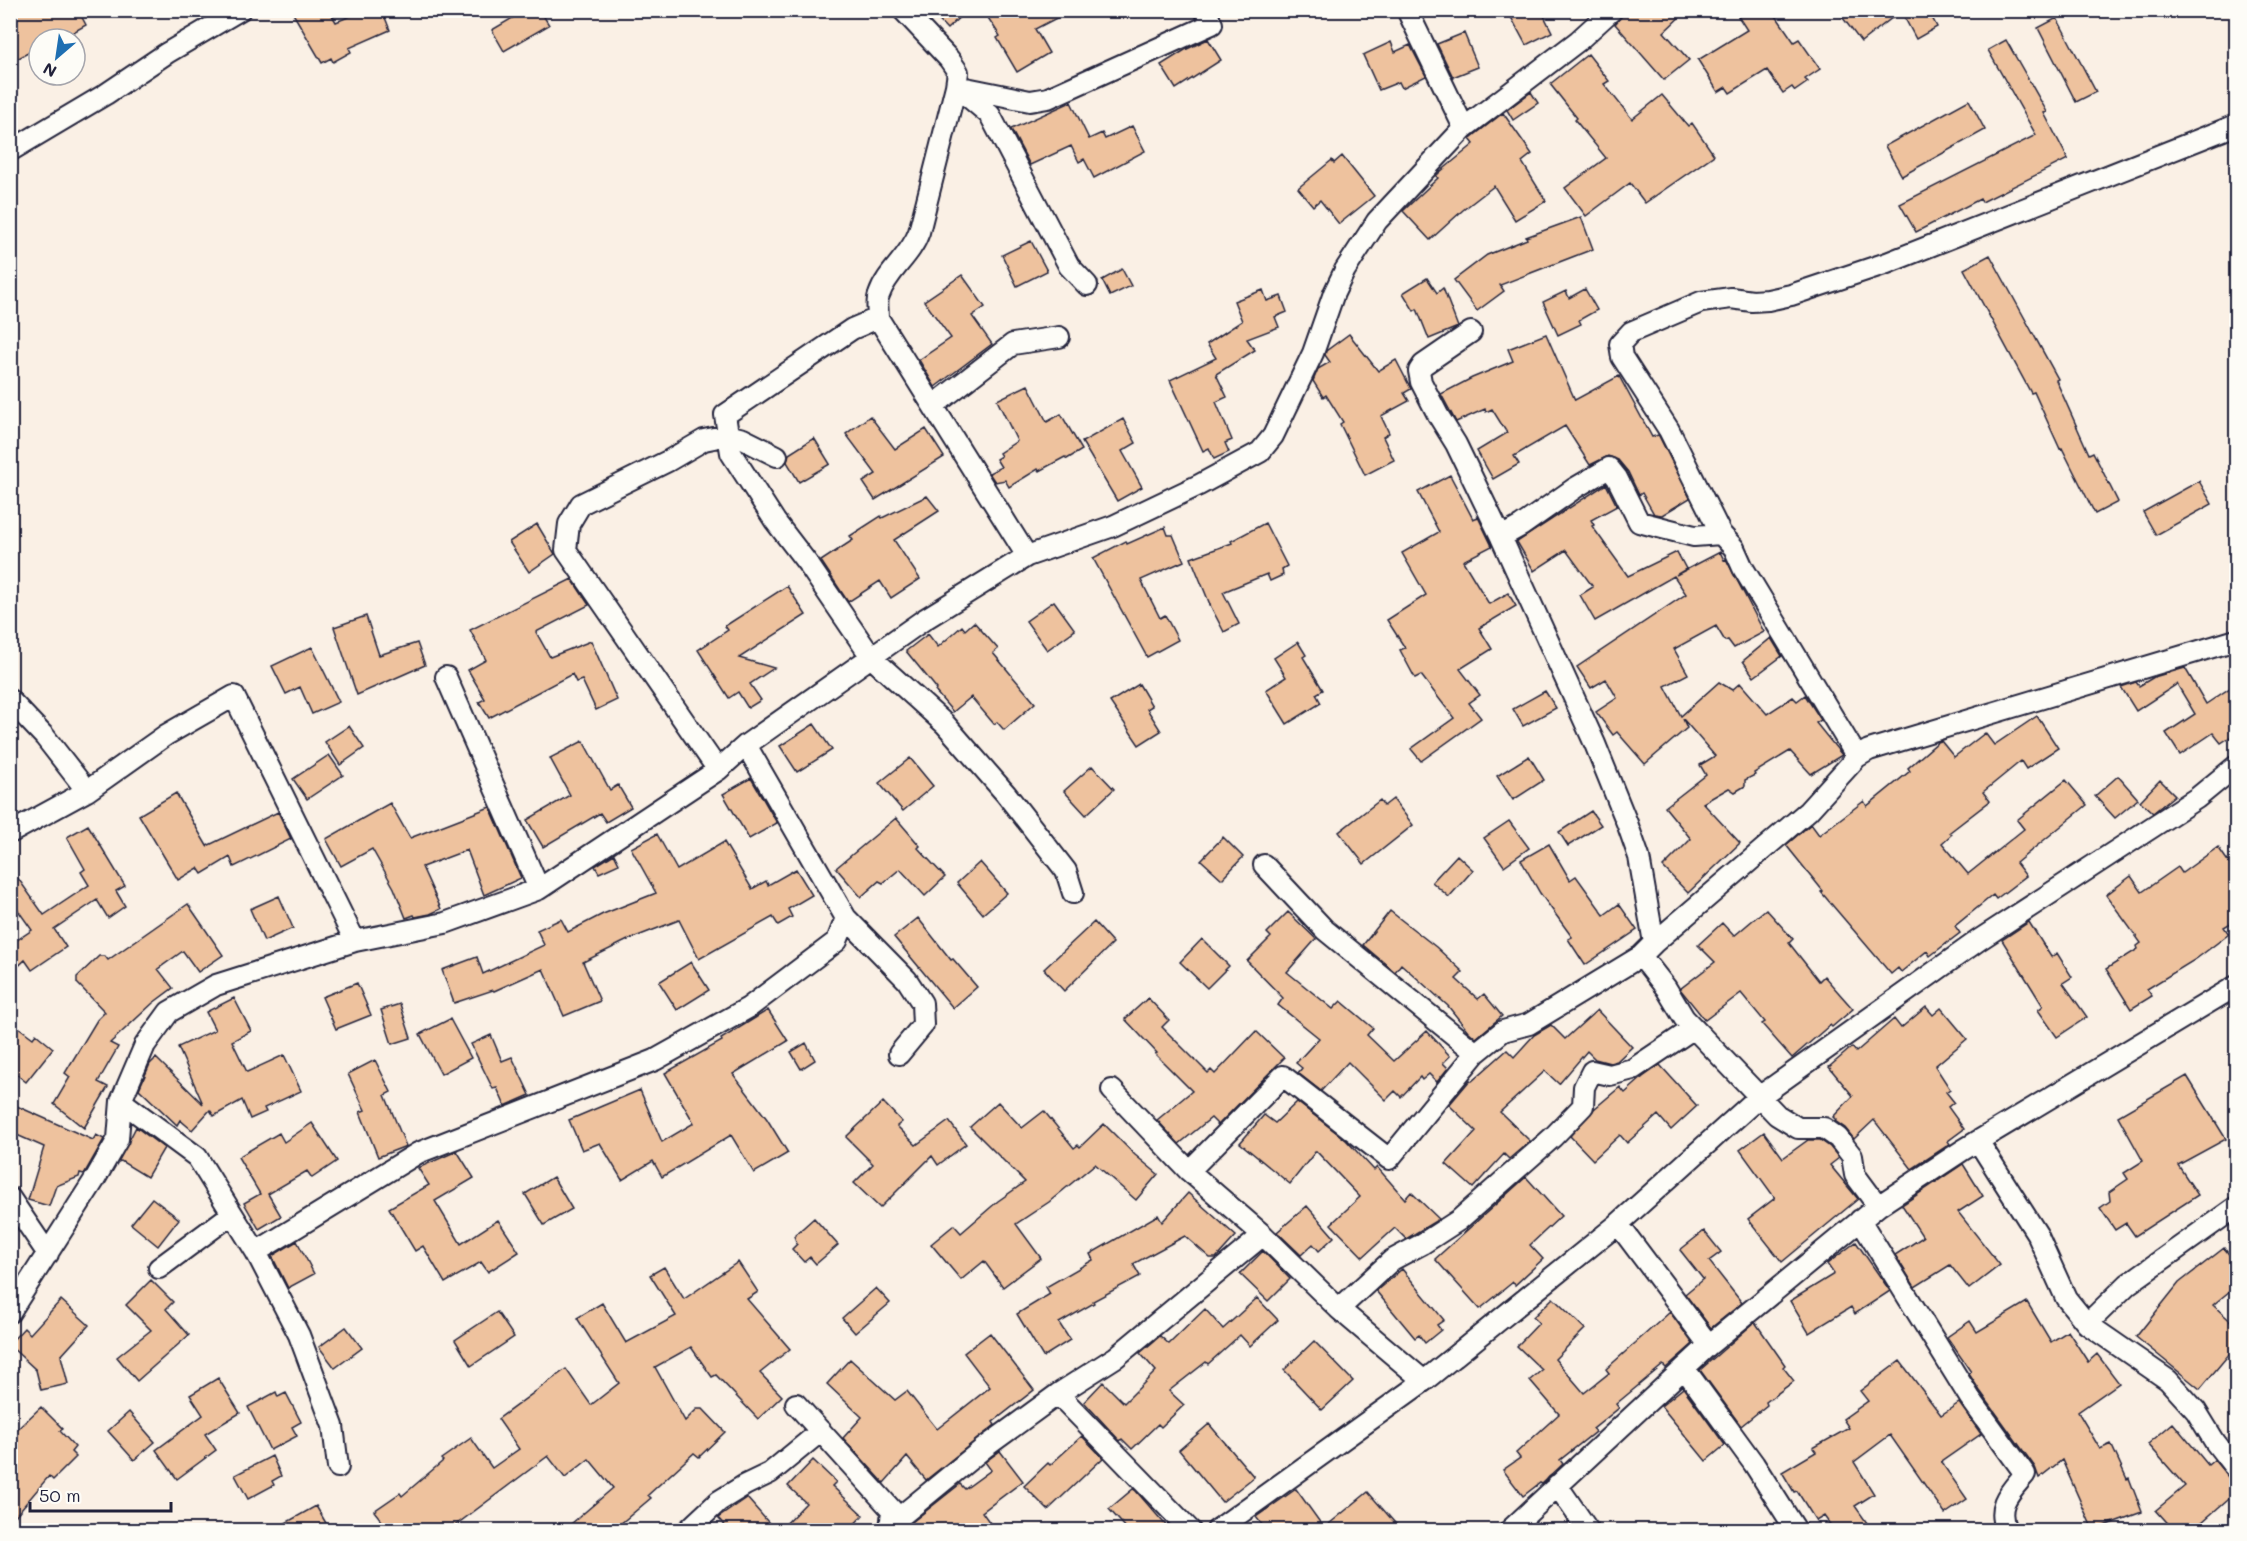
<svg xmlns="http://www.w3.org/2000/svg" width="2247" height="1541" viewBox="0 0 2247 1541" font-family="Mali,sans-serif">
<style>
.building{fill:#eec29e;stroke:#22223b;stroke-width:1.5}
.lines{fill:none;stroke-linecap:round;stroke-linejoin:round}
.street-casing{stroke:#22223b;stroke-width:24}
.street{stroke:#fdfcf7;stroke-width:20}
</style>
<rect width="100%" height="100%" fill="#faf0e5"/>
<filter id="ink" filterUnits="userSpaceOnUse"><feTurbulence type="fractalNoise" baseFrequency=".0167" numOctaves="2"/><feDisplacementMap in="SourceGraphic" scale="12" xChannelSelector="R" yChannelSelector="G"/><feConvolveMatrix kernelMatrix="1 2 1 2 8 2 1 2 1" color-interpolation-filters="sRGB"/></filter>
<g filter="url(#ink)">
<!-- building -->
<path class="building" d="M10,10H78L86,25L61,39H39V47L15,60L10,53Z
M291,10H329L336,22L365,10H382L390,30L349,48L351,52L333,62L331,58L322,63Z
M526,10H540L549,25L504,51L492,30Z
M929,10H967L947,29Z
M983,10H1072L1035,29L1049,53L1017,72L997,38L1000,36Z
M1524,10H1541L1552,32L1526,45L1511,17Z
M1627,10H1687L1664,32L1689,60L1664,80L1615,24Z
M1734,10H1772L1794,42L1799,39L1820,69L1805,79L1808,82L1795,91L1792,87L1783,93L1767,70L1730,93L1726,87L1718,92L1698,60L1747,30Z
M1837,10H1928L1937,27L1916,39L1901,11L1861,42Z
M2057,18L2096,92L2076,102L2038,28Z
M1464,33L1478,67L1453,77L1437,44Z
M1208,39L1221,60L1176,89L1161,65L1185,50Z
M2006,40L2047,112L2044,113L2068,159L1982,202L1980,199L1916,232L1900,204L2036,135L1988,50Z
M1391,42L1395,52L1410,45L1426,76L1402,88L1399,82L1379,90L1363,55Z
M1588,54L1609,81L1604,84L1632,119L1662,95L1688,126L1692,123L1714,155L1645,203L1630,183L1586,216L1565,188L1606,158L1575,120L1577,118L1550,84Z
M1531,92L1538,103L1513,120L1507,110Z
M1969,100L1985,130L1902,176L1885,146Z
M1071,102L1089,139L1102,133L1105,139L1132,126L1145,151L1094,178L1084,159L1079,162L1071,146L1030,165L1011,129Z
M1503,113L1532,154L1522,162L1546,201L1515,220L1494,186L1463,210L1430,240L1403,211L1438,178L1436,176L1440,172L1474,144L1470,139L1472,137Z
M1342,156L1374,196L1339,224L1320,200L1313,206L1298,188L1332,160L1334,163Z
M1581,217L1593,249L1500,285L1504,291L1477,311L1454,280L1487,255L1527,239L1526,237Z
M1031,241L1047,271L1017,286L1002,255Z
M1990,255L2058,379L2056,380L2089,454L2093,452L2118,502L2095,514L2062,448L2060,449L2034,392L2031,393L1964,269Z
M1122,269L1131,286L1110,296L1102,280Z
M962,275L985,307L972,316L992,344L935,387L919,360L951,338L924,301Z
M1427,278L1437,293L1443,288L1458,327L1429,339L1417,309L1414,311L1403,293Z
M1585,289L1597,310L1579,320L1581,324L1558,335L1543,302L1566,291L1569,298Z
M1263,290L1267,301L1281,296L1287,312L1275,317L1279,327L1247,339L1255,350L1216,374L1227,397L1216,402L1232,440L1225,443L1229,452L1214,459L1209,448L1203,451L1170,380L1216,358L1207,344L1242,321L1234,301Z
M1349,334L1378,371L1396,360L1411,389L1404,393L1409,401L1381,416L1389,433L1383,437L1394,460L1365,475L1340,424L1343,422L1326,395L1323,397L1313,381L1318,369L1330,362L1325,355L1326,351Z
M1546,334L1575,400L1619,376L1652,437L1658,435L1659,436L1690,498L1662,515L1654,514L1642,493L1639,495L1628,472L1618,460L1608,456L1590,465L1565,426L1514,456L1519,464L1493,479L1477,451L1507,433L1492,409L1486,412L1485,409L1456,422L1441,394L1472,378L1513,361L1508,349Z
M1028,385L1047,422L1061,414L1082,450L1067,459L1065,457L1039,471L1038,469L1009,487L1005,480L995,482L989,473L1001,467L996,459L1001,456L999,453L1017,441L997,400Z
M870,416L895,449L926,429L944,457L875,500L863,482L876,474L846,434Z
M1123,419L1136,443L1122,451L1142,487L1117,501L1082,442Z
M814,438L830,464L799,482L787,462L789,454Z
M1450,475L1473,519L1478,517L1492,546L1463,561L1489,604L1508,593L1516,606L1479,628L1492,649L1460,669L1480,695L1469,703L1481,718L1421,761L1411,749L1454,718L1421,675L1415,678L1400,650L1405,648L1387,620L1426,595L1402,553L1439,532L1418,492Z
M2199,481L2212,504L2156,535L2143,512Z
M1606,484L1617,506L1591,520L1594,525L1592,526L1628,576L1677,552L1686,569L1676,575L1720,552L1724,560L1726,559L1764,632L1734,648L1728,640L1725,641L1716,626L1674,649L1688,674L1665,686L1681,716L1719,682L1732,690L1740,683L1767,714L1793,697L1797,701L1805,695L1821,720L1816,723L1842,755L1811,774L1790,751L1754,773L1755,775L1745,780V786L1735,792L1729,788L1703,803L1740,843L1688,893L1663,867L1691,839L1665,807L1706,775L1700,765L1715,756L1683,719L1687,728L1645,764L1617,732L1613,735L1596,712L1617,698L1606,679L1591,688L1577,667L1686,594L1674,576L1595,621L1580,595L1593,587L1566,550L1534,571L1517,542Z
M927,496L939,511L894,540L920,579L891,598L880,581L848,602L821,561L853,540L850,536L881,516L882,518Z
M1265,523L1287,566L1282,569L1283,575L1270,581L1267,574L1223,592L1239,624L1224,632L1211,607L1191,558L1232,543L1231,541Z
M537,524L555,554L529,572L509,542Z
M1165,527L1168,535H1173L1184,561L1141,580L1160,618L1165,615L1178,640L1147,657L1093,558L1126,541L1127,544Z
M572,579L589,605L536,632L550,657L591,641L617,700L596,710L582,680L576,682L572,674L489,718L479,702L485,699L468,670L486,660L470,630Z
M787,586L806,615L739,658L774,668L750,684L761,700L748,708L738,692L729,698L698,650L728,630L725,626Z
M1054,601L1075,630L1047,650L1026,621Z
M366,616L379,655L417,643L425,665L357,695L334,627Z
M974,622L998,649L993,653L1035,703L1004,730L997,722L994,724L971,697L953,712L935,691L937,689L906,651L928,634L938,647L962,626L965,630Z
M1771,638L1782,656L1754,677L1743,661Z
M1298,642L1306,655L1303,657L1323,690L1316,694L1321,703L1287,724L1266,690L1286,677L1274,658Z
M312,647L339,702L312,714L300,687L286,694L272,666Z
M2185,668L2206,704L2236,684V733L2221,743L2213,733L2180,755L2166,733L2195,714L2177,684L2136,711L2121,687L2136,682L2139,686L2154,677Z
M1139,684L1152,706L1147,709L1161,731L1139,745L1110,702Z
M1545,691L1556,708L1523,726L1513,709Z
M2037,716L2058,748L2026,769L2021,761L1983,792L1990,801L1950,832L1952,834L1942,843L1968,874L2024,829L2017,820L2066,780L2087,805L2016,863L2026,876L1996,899L1993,895L1955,926L1960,933L1930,956L1927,951L1901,972L1898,968L1891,974L1821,892L1823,891L1786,845L1811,824L1819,835L1864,801L1867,806L1910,771L1908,768L1938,742L1941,741L1954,757L1985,733L1994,745Z
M814,724L832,750L797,772L780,746Z
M349,726L364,748L340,765L325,742Z
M583,741L610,790L618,785L631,807L606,822L600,813L543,847L527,820L570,795L550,758Z
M329,755L343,775L307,799L293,779Z
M1529,756L1544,780L1513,800L1497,776Z
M910,758L933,786L903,811L879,783Z
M1092,766L1114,789L1086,815L1064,791Z
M2118,776L2138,799L2115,818L2095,796Z
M751,778L777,823L749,839L723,794Z
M2160,780L2175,795L2153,813L2140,801Z
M176,793L207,846L278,812L291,839L234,867L230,857L202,874L198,868L178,880L139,815Z
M1393,799L1413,825L1364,864L1339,832L1380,800L1384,806Z
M390,803L410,838L490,807L521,878L484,895L467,850L422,867L441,909L430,914L415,917L414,915L406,918L394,888L372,849L341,866L326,839Z
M1591,811L1601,825L1568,846L1559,832Z
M896,818L920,846L918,848L945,877L925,896L900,869L883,883L879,881L861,897L836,868Z
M1509,821L1529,848L1504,866L1484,838Z
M88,825L125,886L116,891L125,906L108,918L97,900L54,929L66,947L32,970L25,960L10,974V945L32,930L10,899V867L44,915L89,885L81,872L85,869L67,837Z
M657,834L677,870L724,842L752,889L766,881L768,885L796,869L812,895L788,909L792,917L778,925L773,917L699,959L679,920L630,939L583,962L600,1001L564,1016L543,969L494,991L493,990L454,1003L442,970L477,957L483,974L544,945L537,930L561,919L568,932L603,914L656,893L631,848Z
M1223,837L1243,857L1222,879L1201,860Z
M1549,844L1570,880L1576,876L1604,915L1619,904L1637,930L1585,965L1568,939L1572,937L1540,893L1521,860Z
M2218,847L2236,873V920L2224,927L2229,934L2196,959L2147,989L2152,996L2131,1009L2106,969L2138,949L2137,946L2141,943L2106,895L2131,876L2142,892L2178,867L2182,873Z
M614,854L619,864L599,873L595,866Z
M1457,855L1473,870L1449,897L1432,882Z
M980,862L1007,893L983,914L957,883Z
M279,896L293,928L264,941L250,909Z
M188,904L223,955L198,972L183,951L158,969L173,988L153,1003L110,1043L118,1047L98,1082L108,1087L84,1128L54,1104L70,1077L65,1073L97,1020L105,1012L77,983V977L99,956H105L108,960Z
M1766,909L1793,939L1789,943L1819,981L1824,976L1853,1009L1832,1027L1830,1025L1792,1058L1762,1024L1765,1022L1741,993L1705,1020L1680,989L1715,962L1698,945L1722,923L1734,936Z
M1390,911L1436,947L1463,972L1456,979L1478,999L1484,994L1502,1016L1476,1038L1468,1031L1448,1006L1401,964L1395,972L1363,945Z
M1288,912L1316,939L1287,972L1333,1009L1341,1001L1373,1028L1367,1035L1394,1061L1427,1031L1450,1056L1443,1063L1448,1068L1437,1082L1429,1074L1422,1080L1420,1077L1401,1097L1395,1091L1386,1100L1348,1062L1321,1091L1298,1073L1302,1068L1296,1063L1319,1038L1278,1005L1283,998L1247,961L1271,937L1267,933Z
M918,918L951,960L953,959L977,987L953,1008L894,937Z
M1094,922L1113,943L1064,991L1044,969Z
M2029,922L2051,957L2057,953L2072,977L2063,983L2087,1017L2057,1037L2038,1010L2043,1006L2002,940Z
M1202,939L1229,966L1207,988L1180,962Z
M691,962L709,990L677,1010L659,982Z
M357,983L371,1015L336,1029L322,997Z
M234,998L251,1031L232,1041L247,1072L284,1055L301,1091L264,1108L266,1112L250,1119L242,1100L214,1116L210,1110L192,1130L180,1120L177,1125L139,1089L150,1064L156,1058L203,1104L178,1047L215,1030L206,1012Z
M1148,998L1169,1020L1162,1027L1208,1073L1211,1070L1215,1074L1256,1031L1284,1058L1218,1125L1211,1118L1179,1144L1157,1120L1192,1091L1155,1054L1157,1053L1125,1019Z
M400,1004L411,1038L392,1044L381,1010Z
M1926,1007L1933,1015L1941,1008L1967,1039L1935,1066L1950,1089L1946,1092L1954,1102L1948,1107L1964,1129L1948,1141L1950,1144L1912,1169L1874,1120L1854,1139L1845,1128L1835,1121L1836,1120L1833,1117L1853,1096L1829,1067L1852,1047L1856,1052L1894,1019L1901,1028Z
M768,1010L788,1041L733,1074L767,1119L788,1153L754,1173L731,1135L662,1177L653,1161L622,1180L600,1143L582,1150L569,1120L640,1090L662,1142L694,1123L665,1073L722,1041L721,1039Z
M1597,1010L1632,1047L1617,1061L1610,1063L1595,1059L1587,1051L1559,1084L1545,1071L1500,1112L1530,1141L1509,1159L1504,1154L1473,1188L1446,1164L1476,1131L1449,1105L1470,1080L1472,1081L1507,1050L1514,1057L1534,1035L1551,1025L1565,1039Z
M450,1019L471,1058L441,1074L420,1034Z
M10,1021L33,1038L36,1034L53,1048L26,1082L10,1069Z
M491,1035L502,1061L512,1057L530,1095L505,1106L497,1088L493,1089L471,1044Z
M806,1043L815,1060L801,1069L791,1052Z
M375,1060L391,1092L385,1095L406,1146L378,1157L360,1112L365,1110L348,1074Z
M1660,1065L1697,1106L1671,1130L1658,1115L1627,1143L1620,1135L1593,1160L1570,1136L1594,1109L1620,1087L1625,1093L1643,1077Z
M2187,1076L2226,1139L2178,1165L2198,1195L2135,1236L2126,1223L2115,1230L2100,1208L2110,1201L2109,1192L2128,1179L2124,1173L2143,1161L2118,1116Z
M883,1102L902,1122L897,1126L916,1145L949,1121L966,1144L938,1165L932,1156L880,1208L854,1183L873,1164L846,1137Z
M998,1102L1022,1128L1044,1111L1074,1148L1078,1145L1080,1147L1104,1124L1135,1155L1158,1174L1136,1200L1095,1164L1049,1202L1016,1224L1041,1258L1003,1287L984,1261L961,1280L931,1244L954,1225L961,1233L998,1201L1025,1182L970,1127Z
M1297,1102L1346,1140L1374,1170L1377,1167L1405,1199L1411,1192L1439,1219L1406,1239L1395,1228L1363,1257L1331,1224L1360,1197L1316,1151L1290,1184L1240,1143L1264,1115L1275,1123Z
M10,1103L93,1140L96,1135L104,1139L84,1174L80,1173L79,1177L56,1186L49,1206L28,1200L44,1147L10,1132Z
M312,1123L337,1161L312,1178L307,1171L268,1194L281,1216L259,1229L244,1203L260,1194L238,1157L279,1133L284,1142Z
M136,1127L164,1148L147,1177L121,1161L118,1162Z
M1764,1132L1783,1158L1808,1140H1820L1830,1147L1839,1158L1830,1165L1858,1199L1782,1262L1748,1219L1775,1198L1740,1150Z
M457,1151L474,1178L435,1201L461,1244L498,1220L519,1252L488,1272L481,1262L445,1283L423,1246L415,1251L389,1208L429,1185L418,1168Z
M1963,1164L1983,1196L1958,1212L2000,1265L1969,1289L1950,1265L1915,1287L1895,1255L1923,1237L1902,1205Z
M553,1177L572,1209L544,1225L525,1194Z
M1526,1177L1561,1216L1530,1245L1543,1259L1515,1285L1513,1282L1480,1309L1435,1259Z
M1188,1193L1236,1236L1216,1258H1210L1185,1236L1133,1264L1140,1276L1093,1301L1094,1303L1059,1323L1070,1340L1043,1357L1017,1314L1050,1294L1046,1287L1093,1260L1090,1254L1158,1215L1162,1222Z
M152,1198L179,1219L158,1246L131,1224Z
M1307,1206L1334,1237L1319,1251L1313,1244L1301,1255L1277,1232Z
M814,1218L838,1245L816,1264L810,1257L804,1262L792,1249L797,1244L794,1236Z
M1704,1231L1721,1252L1709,1261L1742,1303L1711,1328L1685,1294L1703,1279L1680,1250Z
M297,1241L314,1274L288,1288L272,1256Z
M1856,1242L1890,1291L1855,1314L1851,1307L1809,1333L1790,1301L1834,1274L1827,1264Z
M2224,1248L2236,1263V1286L2213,1305L2236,1326V1346L2200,1389L2136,1337L2179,1283Z
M1263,1251L1290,1279L1268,1301L1240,1274Z
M738,1262L758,1292L747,1299L790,1349L760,1373L782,1396L758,1419L716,1375L712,1377L691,1347L655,1367L685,1421L697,1409H703L725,1432L699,1457L694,1453L648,1495L651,1498L613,1530H564L613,1488L589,1459L565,1478L548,1456L449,1530H389L374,1511L400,1493L402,1496L443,1461L441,1459L471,1438L492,1468L519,1449L498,1419L566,1369L591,1405L619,1383L577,1318L602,1303L626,1343L676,1316L650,1275L664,1267L684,1299Z
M1402,1269L1444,1320L1437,1325L1441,1330L1425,1343L1419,1335L1415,1338L1376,1291Z
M151,1280L173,1302L166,1309L189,1335L137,1381L117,1357L151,1330L126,1305Z
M876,1288L890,1303L855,1333L842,1318Z
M1257,1298L1278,1320L1250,1346L1240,1335L1208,1364L1206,1362L1169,1391L1184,1405L1161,1427L1158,1424L1132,1449L1122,1439L1120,1441L1084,1402L1103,1382L1124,1403L1156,1371L1140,1353L1160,1336L1169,1344L1205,1309L1223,1329Z
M1553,1298L1585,1329L1555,1359L1584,1393L1609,1373L1606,1369L1670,1312L1693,1344L1666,1368L1663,1365L1616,1404L1619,1408L1593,1429L1595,1432L1560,1460L1563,1464L1542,1484L1540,1483L1523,1496L1503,1470L1520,1458L1516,1453L1559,1414L1530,1380L1542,1370L1517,1346L1539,1323L1533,1317Z
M61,1300L89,1325L61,1356L68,1384L41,1390L36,1370L10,1346V1343L24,1328L30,1334Z
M2027,1302L2051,1342L2068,1331L2088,1362L2097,1354L2119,1383L2078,1412L2100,1449L2111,1444L2127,1479L2129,1478L2142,1512L2093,1530L2062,1460L2039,1478L2035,1467L1980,1391L1969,1374L1971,1372L1947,1337L1970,1321L1977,1332Z
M497,1312L514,1337L471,1366L455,1340Z
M1755,1322L1785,1365L1783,1367L1794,1381L1766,1402L1767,1405L1741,1426L1700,1370Z
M346,1327L362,1348L335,1368L319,1347Z
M990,1333L1034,1390L993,1422L995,1425L926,1480L907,1457L884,1483L843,1438L862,1417L827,1384L850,1359L895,1400L907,1391L937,1429L990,1387L964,1353Z
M1314,1341L1353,1381L1322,1410L1284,1370Z
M1900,1361L1941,1415L1959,1403L1981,1434L1941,1462L1967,1499L1945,1514L1890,1435L1854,1462L1874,1494L1855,1506L1872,1530H1834L1824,1516L1816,1521L1797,1491L1794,1492L1782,1472L1816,1452L1813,1448L1849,1428L1843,1419L1868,1401L1860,1391Z
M218,1378L240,1413L205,1434L216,1450L177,1479L156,1450L203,1415L190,1395Z
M1682,1386L1725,1445L1706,1461L1661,1406L1683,1388Z
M276,1392L278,1397L286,1393L301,1422L292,1427L297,1436L270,1450L248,1407Z
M41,1407L63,1429L60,1431L75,1447L71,1452L76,1457L53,1480L49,1476L10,1522V1436Z
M129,1412L155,1442L134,1460L108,1431Z
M2173,1423L2208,1465L2214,1460L2236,1486V1492L2193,1530H2174L2156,1510L2185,1486L2148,1444Z
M1209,1424L1254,1477L1222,1502L1179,1450Z
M1082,1436L1103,1458L1048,1510L1024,1486L1048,1463L1050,1465Z
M1000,1451L1023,1481L982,1512L995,1530H902L960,1484L965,1489L991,1470L985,1462Z
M272,1456L281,1476L272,1481L274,1485L248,1499L235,1475Z
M813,1460L836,1482L832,1486L863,1515L849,1530H780L806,1503L788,1486Z
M1133,1489L1136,1491L1170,1530H1128L1109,1509Z
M1296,1489L1324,1528L1368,1492L1401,1530H1266L1256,1517Z
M747,1498L775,1530H729L718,1518Z
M316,1506L330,1530H273Z"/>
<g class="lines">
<defs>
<path id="street" d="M903,10L949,59L958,72L956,86L919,232C911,256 887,271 879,295C876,301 878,311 878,318L1027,556
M1407,10L1464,128
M956,86L1030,101L1048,98L1212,24L1205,10
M958,88L990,115L1069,266L1087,285
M10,151L106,94L167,53L240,10
M878,318L852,329L725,415L731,453L775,521L808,564L872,658L945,724L1006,794L1066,871L1073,893
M1471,332L1423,365L1419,371L1421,382L1438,415L1456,444L1501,537L1595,744L1627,823L1639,857L1654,943L1641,956L1666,988L1684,1018L1777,1115L1798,1128H1824L1838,1138L1852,1156L1855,1175L1878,1206
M933,406L1013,344L1059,337
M1721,534L1669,430L1622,357L1620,344L1631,332L1701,302L1731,298L1752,301L1768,300L1791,295L1887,263L2236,125
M1501,537L1521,526L1575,488L1609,468L1617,478L1639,522L1694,536L1721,534L1734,548L1743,568L1857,757
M446,677L539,889
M10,700L45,737L87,791L166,735L234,696L355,941
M718,770L566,550L569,524L581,504L668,461L704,440L728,435L743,439L777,456
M10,833L87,791
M1264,865L1325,930L1476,1053
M846,918L907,980L922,1003L923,1025L899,1054
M1654,943L1808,811L1857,757L1869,750L2236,640
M1112,1090L1189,1171L1263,1235L1339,1309L1424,1381
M121,1101L197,1157L256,1252L418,1153L655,1060L748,1008L837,941L846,918L746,745
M1978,1141L2037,1234L2066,1298L2087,1324L2128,1284L2236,1207
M1189,1171L1283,1076L1389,1159L1476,1053L1503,1031L1529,1024L1641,956
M10,1198L48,1254
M1860,1220L1970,1398L2025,1474C2010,1492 1995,1505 2006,1530
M1618,1224L1709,1345
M256,1252L299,1335L333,1426L338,1467
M159,1268L232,1214
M1339,1309L1392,1260L1422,1244L1459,1220L1553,1137L1583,1106L1584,1087L1592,1071L1610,1075L1633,1069L1694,1028
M10,1312L95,1179L118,1139L121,1101L145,1045L169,1012L216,985L355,941L445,923L539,889L718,770L746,745L925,619L1027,556L1113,526L1199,485L1260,452L1273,436L1313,353L1334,293L1345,270L1377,221L1464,128L1578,41L1612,10
M2087,1324L2168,1380L2196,1411L2215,1442L2236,1469
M1684,1368L1754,1464L1796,1530
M1058,1394L1190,1530
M796,1404L892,1510L890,1530
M1557,1485L1588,1530
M890,1525L984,1448L1058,1394L1116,1357L1263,1235
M688,1530L719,1501L745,1485L770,1473L821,1431
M1217,1530L1424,1381L1618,1224L1759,1097L1979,940L2197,798L2236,766
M1510,1530L1709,1345L1878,1206L1963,1150L2236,986"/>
</defs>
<!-- street casing -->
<use href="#street" class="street-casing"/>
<!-- street -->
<use href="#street" class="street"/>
</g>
</g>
<!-- margin -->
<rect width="2247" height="1541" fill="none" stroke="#fdfcf7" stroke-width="36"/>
<rect x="18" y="18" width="2211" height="1505" fill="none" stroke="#22223b" stroke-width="2" filter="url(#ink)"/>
<!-- north arrow -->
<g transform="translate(57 57) rotate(209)"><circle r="28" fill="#fdfcf7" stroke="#a5a5ac" stroke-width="1.5"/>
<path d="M0-4.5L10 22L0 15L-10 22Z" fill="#1f6fb2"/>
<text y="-9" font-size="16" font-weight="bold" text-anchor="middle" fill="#22223b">N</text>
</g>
<!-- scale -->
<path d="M30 1502v9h141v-9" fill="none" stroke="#22223b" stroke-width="3"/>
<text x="39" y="1502" font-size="18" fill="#22223b" stroke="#fdfcf7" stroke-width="4.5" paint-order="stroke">50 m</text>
</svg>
